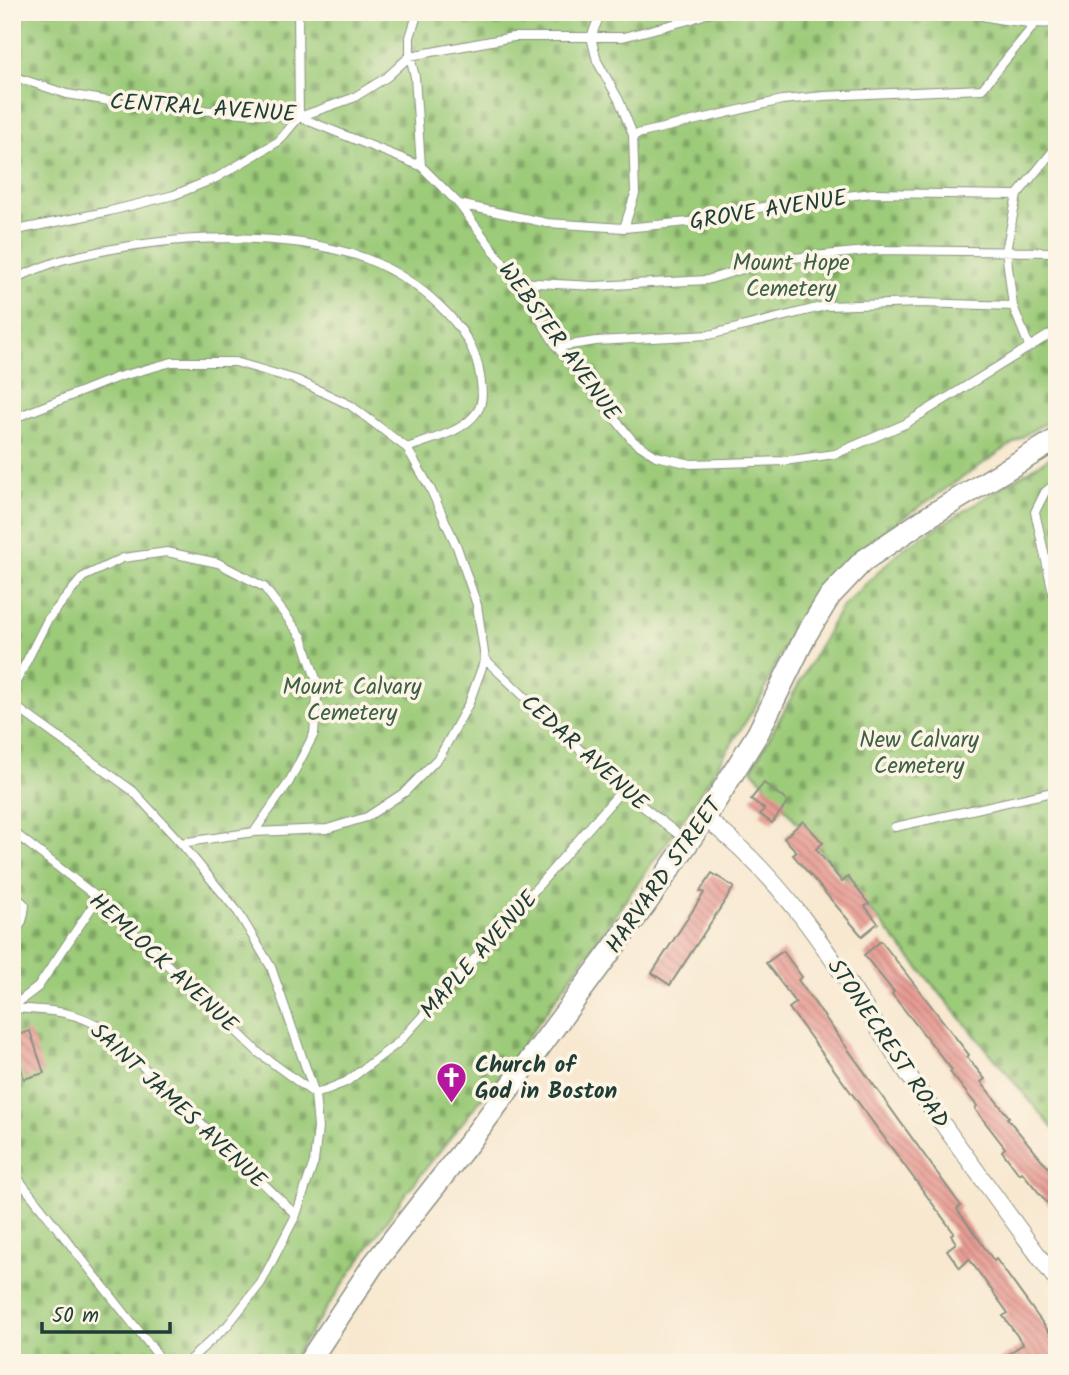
<svg xmlns="http://www.w3.org/2000/svg" width="1069" height="1375" viewBox="0 0 1069 1375" font-family="Kalam,sans-serif">
<style>
.cemetery{fill:url(#cemetery-stones);stroke:#5e8456;stroke-width:2}
.building{fill:url(#building-back-hatch)}
.lines{fill:none;stroke-linecap:round;stroke-linejoin:round}
.service-casing{stroke:#8c9282;stroke-width:10}
.minor-casing{stroke:#8c9282;stroke-width:18}
.secondary-casing{stroke:#8c9282;stroke-width:24}
.service{stroke:#fff;stroke-width:8}
.minor{stroke:#fff;stroke-width:16}
.secondary{stroke:#fff;stroke-width:21}
.labels{text-anchor:middle;stroke-width:7;stroke-linejoin:round;paint-order:stroke}
.street-label{font-size:23px;fill:#1f3d34;stroke:#fcf5e5}
.park-label{font-size:23px;fill:#3e6045;stroke:#fcf5e5}
.poi-label{font-size:23px;font-weight:bold;fill:#1f3d34;stroke:#fcf5e5;text-anchor:start}
</style>
<defs>
<pattern id="cemetery-stones" width="16" height="16" patternUnits="userSpaceOnUse" patternTransform="scale(1.75)"><rect width="16" height="16" fill="#9ccb79"/><path d="M2 7V4a2 2 0 0 1 4 0v3zM10 15v-3a2 2 0 0 1 4 0v3z" fill="#7fa664"/></pattern>
<pattern id="building-back-hatch" width="6" height="6" patternUnits="userSpaceOnUse" patternTransform="scale(1.75)"><rect width="6" height="6" fill="#e89c94"/><path d="M-1 5l2 2M0 0l6 6M5-1l2 2" fill="none" stroke="#bb807a"/></pattern>
</defs>
<rect width="100%" height="100%" fill="#fcf5e5"/>
<filter id="ink" filterUnits="userSpaceOnUse"><feTurbulence type="fractalNoise" baseFrequency=".0143" numOctaves="2"/><feDisplacementMap in="SourceGraphic" scale="14" xChannelSelector="R" yChannelSelector="G"/><feConvolveMatrix kernelMatrix="1 2 1 2 8 2 1 2 1" color-interpolation-filters="sRGB"/></filter>
<filter id="wash" filterUnits="userSpaceOnUse"><feTurbulence type="fractalNoise" baseFrequency=".00686" numOctaves="4" result="noise"/><feDisplacementMap in="SourceGraphic" scale="28" xChannelSelector="R" yChannelSelector="G"/><feGaussianBlur stdDeviation="1.57" result="paint"/><feColorMatrix in="noise" values="0 0 0 0 0 0 0 0 0 0 0 0 0 0 0 0 0 1.4 0 .05"/><feComposite in="paint" operator="in"/></filter>
<g filter="url(#wash)">
<rect width="100%" height="100%" fill="#f8e8d0"/>
<!-- cemetery -->
<path class="cemetery" d="M12,12H1057V417L1031,431L885,530L821,584L782,650L762,696L687,814L506,1068L403,1197L289,1363H12Z
M1057,453V1133L752,769L840,609L901,550Z"/>
<g id="blocks">
<!-- building -->
<path class="building" d="M764,783L788,802L772,823L760,814L764,809L751,799Z
M803,821L823,843L816,849L842,882L848,877L869,904L865,906L878,923L862,936L793,855L797,852L784,838Z
M712,873L734,887L670,985L652,973L704,893L700,891Z
M881,941L969,1055L967,1057L985,1079L981,1082L1009,1117L1007,1118L1057,1178V1215L1022,1172L1019,1174L1002,1151L1005,1148L975,1109L977,1106L950,1072L952,1070L892,994L894,992L864,955Z
M783,951L802,977L798,980L961,1206L957,1209L994,1261L996,1259L1057,1343V1363H995L1023,1344L1003,1316L1008,1313L969,1259L960,1268L947,1250L956,1243L951,1235L954,1233L789,1008L796,1003L766,963Z
M30,1031L44,1073L24,1079L12,1037Z"/>
</g>
</g>
<g filter="url(#ink)">
<use href="#blocks" fill-opacity="0" stroke="#8c9282" stroke-width="2"/>
<g class="lines">
<defs>
<path id="service" d="M298,12L299,117
M418,12L410,37V56L415,77L421,166
M964,12C995,19 1025,25 1057,23
M591,37L597,61L619,100L633,135L635,194L624,228
M591,37L601,12
M12,76L67,94L140,106L299,117L353,98L387,77L410,56L513,37H623L689,20L711,12
M299,117L421,166L459,204L517,282L557,347L633,441L656,456L691,464L784,461L835,454L905,424L1057,330
M633,135L782,100L824,96L982,89L1035,24
M1017,195L1006,251L1013,306L1029,346
M459,204L547,223L624,228L710,220L776,204L873,193L1017,195L1057,146
M12,231L110,211L174,195L216,178L279,141L299,117
M12,280C28,273 45,265 62,260C136,241 217,233 294,242C313,244 350,252 367,259C414,278 473,323 480,376C482,388 484,402 477,412C463,433 429,439 407,448
M517,282L595,286L707,280L772,260L877,250L1057,252
M557,347L596,341L709,335L825,306L921,303L1013,306
M12,419L118,377L172,362H235L297,380L350,405L407,448L430,488L457,547L477,605L485,659L469,703L440,756L405,792L367,817L327,829L254,832L181,843
M1057,482L1045,492L1035,512L1057,610
M485,659L622,790L688,842
M12,690L48,619L83,577L123,558L167,552L218,563L264,587L302,637L318,685L314,734L289,782L254,832
M12,704L133,791L181,843L238,912L271,967L315,1094L318,1128L314,1162L296,1215L261,1283L227,1326L186,1363
M895,827L1057,791
M12,831L98,898L259,1053L315,1094
M12,893L25,905C24,916 22,928 12,934
M12,1007L38,987L98,898
M12,1008C45,1010 77,1010 105,1030L296,1215
M315,1094L346,1082L399,1042L477,956L622,790
M12,1171L164,1363"/>
<path id="minor" d="M705,818C799,889 855,997 920,1092C965,1156 1011,1218 1057,1281"/>
<path id="secondary" d="M308,1363L373,1265L471,1140L647,902L705,818L758,733L806,635L830,596L863,561L928,517L1057,439"/>
</defs>
<!-- service casing -->
<use href="#service" class="service-casing"/>
<!-- minor casing -->
<use href="#minor" class="minor-casing"/>
<!-- secondary casing -->
<use href="#secondary" class="secondary-casing"/>
<!-- service -->
<use href="#service" class="service"/>
<!-- minor -->
<use href="#minor" class="minor"/>
<!-- secondary -->
<use href="#secondary" class="secondary"/>
</g>
</g>
<!-- icons -->
<defs>
<symbol id="church-pin" viewBox="-11 -11 22 30"><path d="M0 17L-7.5 6A9.5 9.5 0 1 1 7.5 6Z" fill="#b5179e" stroke="#fcf5e5"/><path d="M-1.2-6h2.4v3.5h3.3v2.4h-3.3V6h-2.4V-.1h-3.3v-2.4h3.3Z" fill="#fff"/></symbol>
</defs>
<g fill-rule="evenodd">
<use href="#church-pin" x="434" y="1060" width="35" height="47"/>
</g>
<g class="labels">
<!-- street labels -->
<g class="street-label">
<text transform="translate(203 107) rotate(4)" y="8">CENTRAL AVENUE</text>
<text transform="translate(768 209) rotate(-9)" y="8">GROVE AVENUE</text>
<text transform="translate(560 341) rotate(54)" y="8">WEBSTER AVENUE</text>
<text transform="translate(585 752) rotate(42)" y="8">CEDAR AVENUE</text>
<text transform="translate(663 875) rotate(-55)" y="8">HARVARD STREET</text>
<text transform="translate(478 954) rotate(-48)" y="8">MAPLE AVENUE</text>
<text transform="translate(164 962) rotate(43)" y="8">HEMLOCK AVENUE</text>
<text transform="translate(889 1043) rotate(56)" y="8">STONECREST ROAD</text>
<text transform="translate(179 1105) rotate(43)" y="8">SAINT JAMES AVENUE</text>
</g>
<!-- park labels -->
<g class="park-label">
<text x="791" y="270">Mount Hope<tspan x="791" dy="26">Cemetery</tspan></text>
<text x="352" y="694">Mount Calvary<tspan x="352" dy="26">Cemetery</tspan></text>
<text x="919" y="747">New Calvary<tspan x="919" dy="26">Cemetery</tspan></text>
</g>
<!-- poi labels -->
<g class="poi-label">
<text x="475" y="1072">Church of<tspan x="475" dy="26">God in Boston</tspan></text>
</g>
</g>
<!-- margin -->
<rect width="1069" height="1375" fill="none" stroke="#fcf5e5" stroke-width="42"/>
<!-- scale -->
<path d="M42 1322v10h128v-10" fill="none" stroke="#1f3d34" stroke-width="3.5"/>
<text x="52" y="1322" font-size="21" fill="#1f3d34" stroke="#fcf5e5" stroke-width="5" paint-order="stroke">50 m</text>
</svg>
